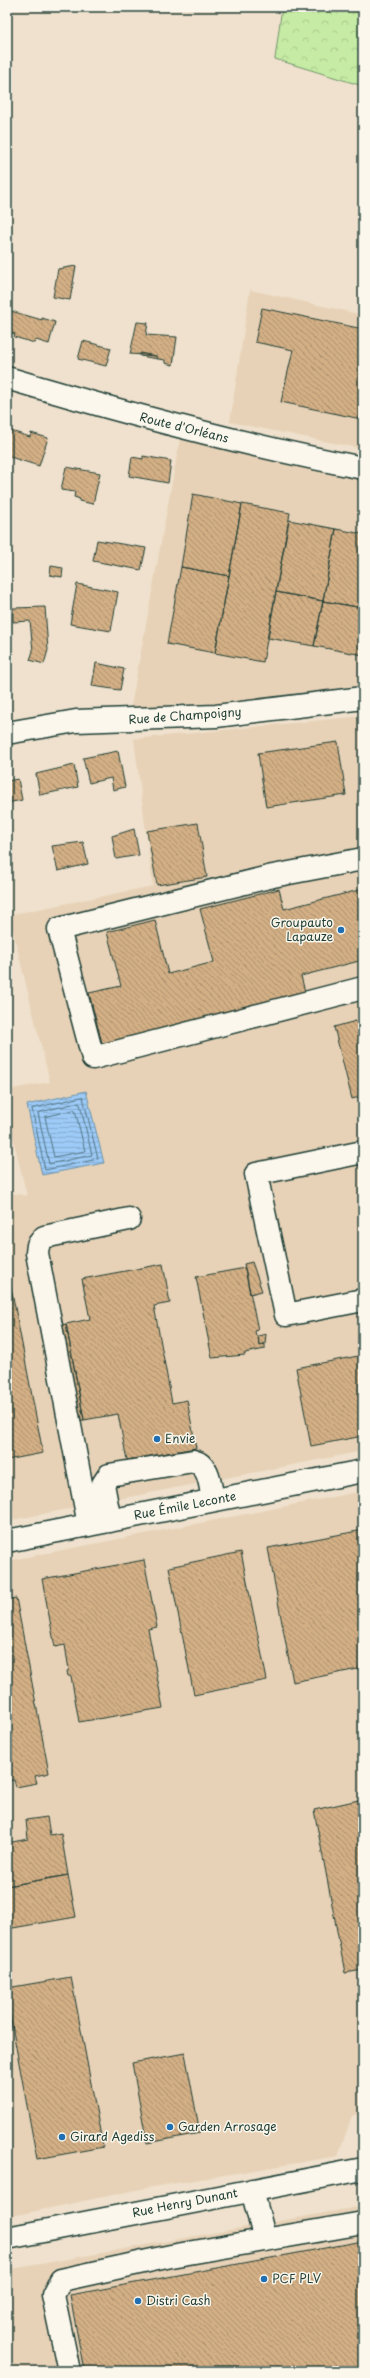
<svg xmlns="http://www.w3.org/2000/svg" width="370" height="2378" viewBox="0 0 370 2378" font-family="'Playpen Sans',sans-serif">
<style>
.built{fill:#e7d2b7}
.forest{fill:url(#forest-crowns);stroke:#72946c}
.water{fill:url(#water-rules);stroke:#6b92a9}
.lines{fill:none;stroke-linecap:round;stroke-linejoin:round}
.shore{stroke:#517582;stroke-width:1}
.building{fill:url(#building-back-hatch);stroke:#1f3d34}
.minor-casing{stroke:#1f3d34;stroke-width:25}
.minor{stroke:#fbf7ec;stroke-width:22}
.poi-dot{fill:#1f6fb2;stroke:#fbf7ec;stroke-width:1.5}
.labels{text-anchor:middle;stroke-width:3;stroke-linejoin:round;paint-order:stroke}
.street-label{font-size:12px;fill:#1f3d34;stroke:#fbf7ec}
.poi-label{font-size:12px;fill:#1f3d34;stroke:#fbf7ec;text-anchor:start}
</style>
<defs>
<pattern id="forest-crowns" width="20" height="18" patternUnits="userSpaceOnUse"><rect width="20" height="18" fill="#c6eba4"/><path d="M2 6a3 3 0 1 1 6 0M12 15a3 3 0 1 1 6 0" fill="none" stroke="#aaca8e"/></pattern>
<pattern id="water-rules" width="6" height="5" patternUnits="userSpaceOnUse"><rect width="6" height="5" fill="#9dcaf7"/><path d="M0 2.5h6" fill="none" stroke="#87aed4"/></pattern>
<pattern id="building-back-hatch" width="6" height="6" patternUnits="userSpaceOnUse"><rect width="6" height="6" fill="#d3af85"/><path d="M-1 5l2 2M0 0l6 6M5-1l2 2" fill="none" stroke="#ab906e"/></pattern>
</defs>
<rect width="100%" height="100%" fill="#efe1cd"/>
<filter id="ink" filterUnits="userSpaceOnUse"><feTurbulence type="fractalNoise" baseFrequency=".025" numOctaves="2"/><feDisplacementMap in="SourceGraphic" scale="8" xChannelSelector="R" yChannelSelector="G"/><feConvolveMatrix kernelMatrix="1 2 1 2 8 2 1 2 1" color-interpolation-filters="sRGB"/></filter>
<g filter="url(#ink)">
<!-- built -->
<path class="built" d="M250,290L363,315V449L230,422Z
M180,439L363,480V685L222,703L130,712Z
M363,716V1451L7,1521V1192L27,1196L7,1113V1090L50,1082L9,915L153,886L134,739Z
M363,1491V2113L352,2116L338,2156L141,2189L7,2217V1561Z
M363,2206V2371H7V2270Z"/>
<!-- forest -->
<path class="forest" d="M282,7H363V86L275,59Z"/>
<!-- water -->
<path class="water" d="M86,1091L104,1163L42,1175L27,1105Z"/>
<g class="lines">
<!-- shore -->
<path class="shore" d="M83,1097L98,1159L45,1170L32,1109Z
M77,1103L80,1104L92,1155L49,1164L38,1113Z
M75,1110L85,1151L54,1157L45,1117Z"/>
</g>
<!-- building -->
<path class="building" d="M76,266L70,300L53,297L58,269Z
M262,308L363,329V408L361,419L281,402L293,350L255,342Z
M11,311L42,320V318L55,322L49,344L36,340L35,343L14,337L15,334L7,331Z
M137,322L148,323L146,335L177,337L173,365L165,363V360L158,359L156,356L130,354Z
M83,341L111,348L106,366L78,359Z
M140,353L156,356L158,359L140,356Z
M8,430L30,437L31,433L48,438L39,466L7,456Z
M143,456L171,461L168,483L129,476L132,457L143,459Z
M66,467L100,473L93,504L79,501L80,499L74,497L75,492L61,490Z
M193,494L242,504L229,576L181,567Z
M242,504L290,513L263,662L215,653Z
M289,520L336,529L323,601L276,592Z
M336,529L363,534V608L323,601Z
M97,540L146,548L141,570L93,561Z
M51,566L63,568L62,577L50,575Z
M181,567L229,576L215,653L167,644Z
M77,584L118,592L111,631L70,624Z
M276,592L323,601L314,646L268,638Z
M323,601L363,608V655L314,646Z
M45,607L48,650L44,664L30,660L33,651L30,621L13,622V608Z
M96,663L124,669L120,690L92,686Z
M338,742L346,795L266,807L258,753Z
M118,751L125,787L113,790L111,778L89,783L83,758Z
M74,765L78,787L40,795L36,774Z
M18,779L22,800L7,803V781Z
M198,823L207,877L157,885L147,831Z
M134,829L139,855L116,859L112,836Z
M83,842L88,864L58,871L52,846Z
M279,889L284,909L363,889V960L301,976L306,996L103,1047L89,993L121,986L107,932L155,920L168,974L214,962L200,909Z
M363,1019V1096L352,1099L334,1027Z
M252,1262L262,1291L250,1294L244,1264Z
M163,1264L170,1303L154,1306L172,1403L187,1400L196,1448L127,1460L118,1414L84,1420L66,1324L90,1319L82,1279Z
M7,1268L13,1297L7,1298Z
M245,1268L258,1330L255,1331L256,1336H258L259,1345L265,1344V1349L245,1353V1355L212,1358L196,1277Z
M13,1297L43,1453L7,1460V1298Z
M66,1324L84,1420L77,1421L59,1325Z
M266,1334L265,1344L259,1345L258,1336Z
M363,1355V1436L311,1446L296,1368Z
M363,1530V1668L293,1682L268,1548Z
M241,1552L267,1680L194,1695L169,1567Z
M144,1560L157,1627L148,1629L163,1708L79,1722L71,1676H68L67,1671L69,1670L65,1645L55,1647L42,1579Z
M16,1598L49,1773L35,1776L37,1783L16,1787L14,1780L7,1781V1600Z
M363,1799V1970L345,1973L314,1810Z
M47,1817L50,1835L61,1833L68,1875L7,1886V1843L28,1839L26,1820Z
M68,1875L76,1917L7,1929V1886Z
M71,1977L103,2147L37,2159L7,1999V1988Z
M185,2053L200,2133L147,2143L132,2063Z
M363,2241V2371H84L70,2295Z"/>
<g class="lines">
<defs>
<path id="minor" d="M7,378C124,413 242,445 363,468
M7,733L76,721L216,716L363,698
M363,859L273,876L59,929L93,1058L363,988
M363,1152L256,1174L286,1315L363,1300
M110,1521L103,1484L109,1475L193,1461C210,1465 210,1486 213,1500
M89,1525L37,1253L38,1245L44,1237L129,1219
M7,1541L363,1471
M252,2190L265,2240
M7,2238L363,2169
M69,2371L53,2295L61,2280L171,2256L363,2223"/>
</defs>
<!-- minor casing -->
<use href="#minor" class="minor-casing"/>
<!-- minor -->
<use href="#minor" class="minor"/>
</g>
</g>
<!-- markers -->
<g class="poi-dot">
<circle cx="341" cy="930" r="4"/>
<circle cx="157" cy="1439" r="4"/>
<circle cx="170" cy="2127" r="4"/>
<circle cx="62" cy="2137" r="4"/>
<circle cx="264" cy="2279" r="4"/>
<circle cx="138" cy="2301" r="4"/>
</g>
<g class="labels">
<!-- street labels -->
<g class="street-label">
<text transform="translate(184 428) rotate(14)" y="4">Route d'Orléans</text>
<text transform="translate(185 716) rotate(-4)" y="4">Rue de Champoigny</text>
<text transform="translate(185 1506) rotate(-11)" y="4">Rue Émile Leconte</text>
<text transform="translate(185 2203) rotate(-11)" y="4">Rue Henry Dunant</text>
</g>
<!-- poi labels -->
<g class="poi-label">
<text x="333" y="927" text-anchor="end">Groupauto<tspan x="333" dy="14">Lapauze</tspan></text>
<text x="165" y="1443">Envie</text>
<text x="178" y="2131">Garden Arrosage</text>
<text x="70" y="2141">Girard Agediss</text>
<text x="272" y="2283">PCF PLV</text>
<text x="146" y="2305">Distri Cash</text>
</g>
</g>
<!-- margin -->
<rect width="370" height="2378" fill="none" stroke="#fbf7ec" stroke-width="24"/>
<rect x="12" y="12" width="346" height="2354" fill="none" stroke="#1f3d34" stroke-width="1.5" filter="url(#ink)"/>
</svg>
